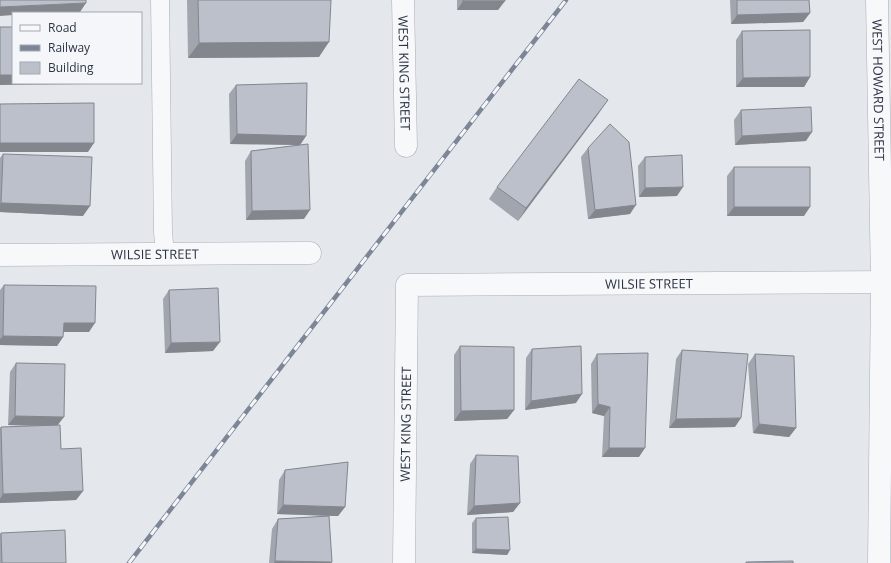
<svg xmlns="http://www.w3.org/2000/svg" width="891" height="563" viewBox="0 0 891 563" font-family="'Open Sans',sans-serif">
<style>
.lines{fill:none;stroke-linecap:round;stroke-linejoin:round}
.service-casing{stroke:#a9aeb7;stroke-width:19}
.minor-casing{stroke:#a9aeb7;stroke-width:23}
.service{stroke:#f7f8fa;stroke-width:18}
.minor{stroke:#f7f8fa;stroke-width:22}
.rail-casing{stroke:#7d8696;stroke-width:4.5}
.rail{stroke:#f4f6f9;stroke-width:3;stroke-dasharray:9;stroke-linecap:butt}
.wall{fill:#a1a5ae}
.shaded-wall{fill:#83868d}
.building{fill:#bbc0ca;stroke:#83868d}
.labels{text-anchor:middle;stroke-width:3;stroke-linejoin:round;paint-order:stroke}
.street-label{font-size:13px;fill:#2b3445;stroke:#f4f6f9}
</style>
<rect width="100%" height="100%" fill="#e4e7ec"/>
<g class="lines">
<defs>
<path id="service" d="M160,0L163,232L165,254"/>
<g id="minor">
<path id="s1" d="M403,0L406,146"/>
<path id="s2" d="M877,0L882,283L879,563"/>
<path id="s3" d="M0,255L310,253"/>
<path id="s4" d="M404,563L407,285L891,282"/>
</g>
</defs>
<!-- service casing -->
<use href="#service" class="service-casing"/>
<!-- minor casing -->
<use href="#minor" class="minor-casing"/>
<!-- service -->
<use href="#service" class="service"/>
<!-- minor -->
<use href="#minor" class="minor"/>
<defs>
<path id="rail" d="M129,563L566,0"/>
</defs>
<!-- rail casing -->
<use href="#rail" class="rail-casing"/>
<!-- rail -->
<use href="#rail" class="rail"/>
</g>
<!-- wall -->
<path class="wall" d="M187,0H331L319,57L188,58Z
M457,0H505L498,10H457Z
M730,0H809L810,13L803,22L731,24Z
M742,31L810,77L804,87H736V40Z
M236,85L306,136L300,145L304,219L246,220L245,161L251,151L298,145L230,144L229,94Z
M741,110L806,141L735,145L734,120Z
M599,113L518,221L489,199L497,187Z
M588,148L630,214L588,219L581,157Z
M3,154L83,216L0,212V158Z
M645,157L677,196L639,197L638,166Z
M734,167L804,216H727V176Z
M4,285L89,332H63V337L57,346L0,345V290Z
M169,290L213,351L165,353L163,299Z
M460,346L514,410L507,419L454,421V355Z
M532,349L576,403L525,410L526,358Z
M682,350L735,427L669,428L676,359Z
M597,354L639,457H602L604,416L592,413L591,364Z
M755,354L796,428L789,437L753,433L748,364Z
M16,363L58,425L61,449L83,491L76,500L0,503V428L1,427L36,426L8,425L10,372Z
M476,455L520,503L513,512L467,515L470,464Z
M285,470L345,507L338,516H329L332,562L331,563H269L272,529L278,519L327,516L277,514L279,480Z
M476,518L510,550L507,555L472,553V523Z
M1,533L66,563H0V534Z"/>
<!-- shaded-wall -->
<path class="shaded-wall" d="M463,1H505L498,10H457Z
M86,3L80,12L62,13H13V15L0,16V7Z
M810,13L803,22L731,24L737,15Z
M329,42L319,57L188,58L199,43Z
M0,75H13V83H90L89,84L0,85Z
M810,77L804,87H736L743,78Z
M608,100L599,113L518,221L526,208Z
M812,132L806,141L735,145L742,136Z
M237,134L306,136L300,145L230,144Z
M0,143H94L88,152H0Z
M683,187L677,196L639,197L645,188Z
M1,203L90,206L83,216L0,212V204Z
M636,205L630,214L588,219L595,210Z
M734,207H810L804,216H727Z
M310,210L304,219L246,220L252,211Z
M64,323H95L89,332H57Z
M3,336L63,337L57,346L0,345V339Z
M220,342L213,351L165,353L171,343Z
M582,394L576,403L525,410L531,401Z
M598,404L610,407L604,416L592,413Z
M514,410L507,419L454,421L461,411Z
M15,416L64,417L57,426L8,425Z
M741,418L735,427L669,428L676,419Z
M759,424L796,428L789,437L753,433Z
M609,448H645L639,457H602Z
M83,491L76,500L0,503V499L3,494Z
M520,503L513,512L467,515L474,506Z
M283,505L345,507L338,516L277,514Z
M476,549L510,550L507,555L472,553Z
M275,561L332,562L331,563H274Z"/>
<!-- building -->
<path class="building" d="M0,0H86V3L0,7Z
M198,0H331L329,42L199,43Z
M463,0H505V1H463Z
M737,0H809L810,13L737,15Z
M0,27H13V75H0Z
M810,30V77L743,78L742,31Z
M579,79L608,100L526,208L497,187Z
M307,83L306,136L237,134L236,85Z
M94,103V143H0V104Z
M811,107L812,132L742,136L741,110Z
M610,124L629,142L636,205L595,210L588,148Z
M308,144L310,210L252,211L251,151Z
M3,154L92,157L90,206L1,203Z
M682,155L683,187L645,188V157Z
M734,167H810V207H734Z
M4,285L96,286L95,323H64L63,337L3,336Z
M218,288L220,342L171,343L169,290Z
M460,346L514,347V410L461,411Z
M581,346L582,394L531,401L532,349Z
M682,350L748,354L741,418L676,419Z
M648,353L645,448H609L610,407L598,404L597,354Z
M755,354L794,356L796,428L759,424Z
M16,363L65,364L64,417L15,416Z
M60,425L61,449L81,448L83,491L3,494L1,427Z
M476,455L518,456L520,503L474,506Z
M348,462L345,507L283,505L285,470Z
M329,516L332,562L275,561L278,519Z
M508,517L510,550L476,549V518Z
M65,530L66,563H2L1,533Z
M793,561V563H746V562Z"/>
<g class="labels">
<!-- street labels -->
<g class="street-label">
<text dy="5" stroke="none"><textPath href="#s1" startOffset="73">WEST KING STREET</textPath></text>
<text dy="5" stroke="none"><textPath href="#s2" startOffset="90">WEST HOWARD STREET</textPath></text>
<text dy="5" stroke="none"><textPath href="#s3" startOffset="155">WILSIE STREET</textPath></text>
<text dy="5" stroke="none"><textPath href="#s4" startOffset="520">WILSIE STREET</textPath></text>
<text dy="5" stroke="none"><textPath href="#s4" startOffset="139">WEST KING STREET</textPath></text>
</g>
</g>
<!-- legend -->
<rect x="12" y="12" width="130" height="72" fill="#f4f6f9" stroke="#a4a8b1"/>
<rect x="20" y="25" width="20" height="6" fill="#f7f8fa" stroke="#a4a8b1"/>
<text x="48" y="32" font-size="12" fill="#2b3445">Road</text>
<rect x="20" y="45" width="20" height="6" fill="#7d8696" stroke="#a4a8b1"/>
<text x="48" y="52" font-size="12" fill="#2b3445">Railway</text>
<rect x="20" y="62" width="20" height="12" fill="#bbc0ca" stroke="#a4a8b1"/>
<text x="48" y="72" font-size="12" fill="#2b3445">Building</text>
</svg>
